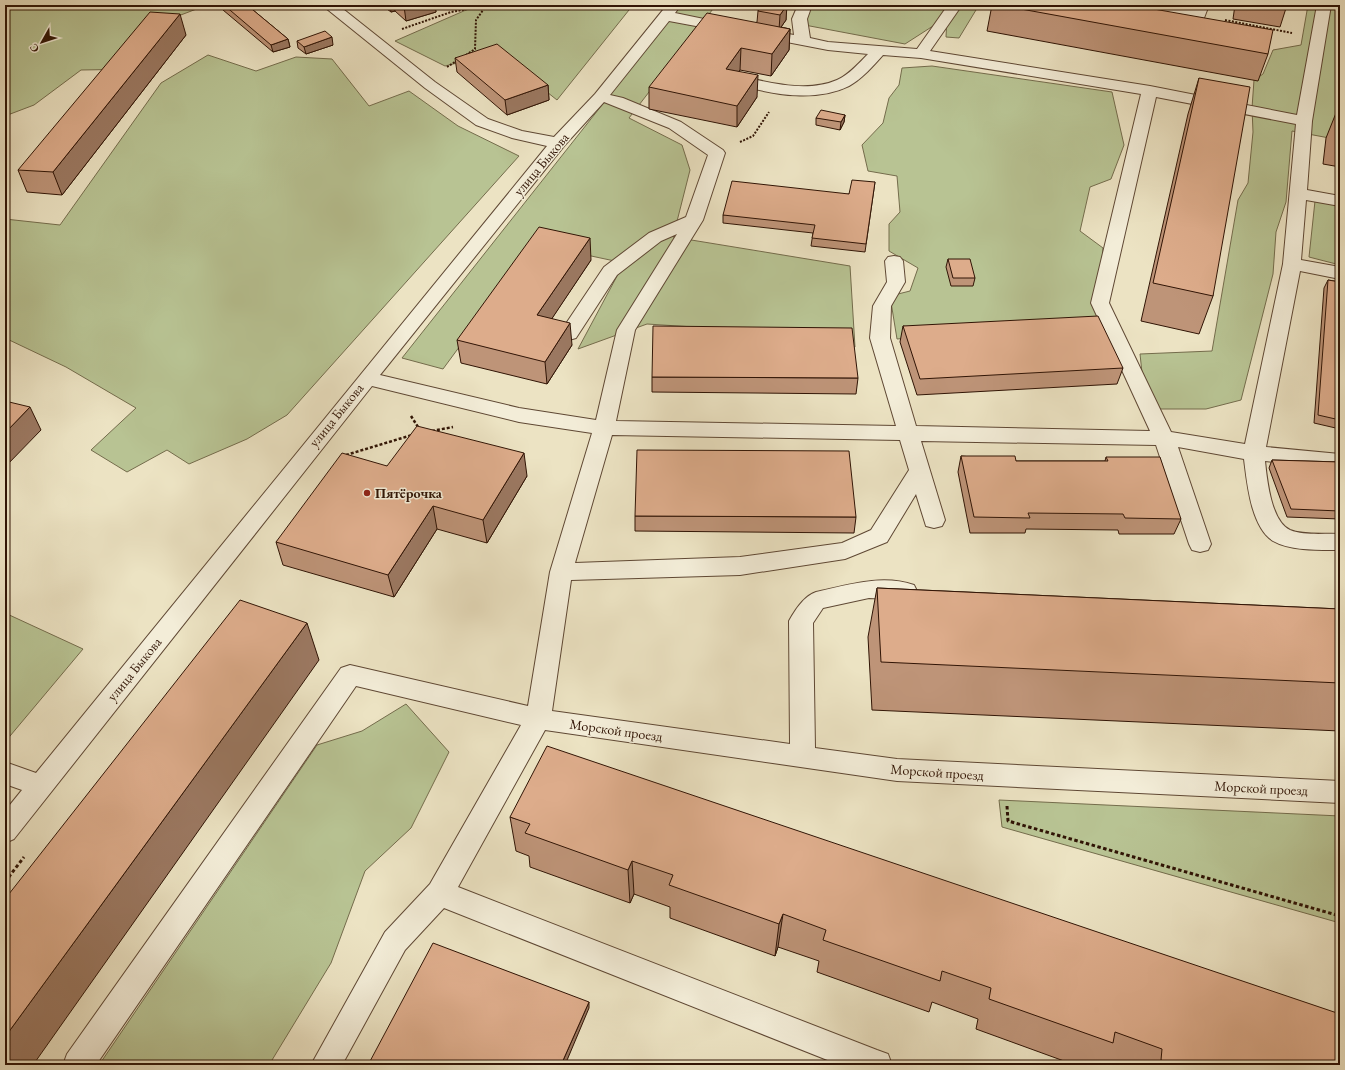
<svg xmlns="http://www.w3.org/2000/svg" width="1345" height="1070" viewBox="0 0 1345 1070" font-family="'EB Garamond',serif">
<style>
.green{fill:#b8c393;stroke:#746c4c}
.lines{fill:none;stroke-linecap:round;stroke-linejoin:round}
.minor-casing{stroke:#5f4834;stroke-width:2}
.path-far2{stroke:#301405;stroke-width:2;stroke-dasharray:2 1.5;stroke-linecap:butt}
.path-far1{stroke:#301405;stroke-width:2.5;stroke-dasharray:3 2;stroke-linecap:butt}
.path{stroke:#301405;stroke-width:3;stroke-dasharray:3.5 2.5;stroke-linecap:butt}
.minor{fill:#f3edd8;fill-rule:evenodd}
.wall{fill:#be9478;stroke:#301405}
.shaded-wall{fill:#9b7861;stroke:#301405}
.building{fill:#ddac8b;stroke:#301405}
.poi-dot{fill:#8f2418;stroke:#f3edd8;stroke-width:1.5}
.labels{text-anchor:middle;stroke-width:3;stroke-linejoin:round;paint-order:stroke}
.street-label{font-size:14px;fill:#301405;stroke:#f3edd8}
.poi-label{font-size:14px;font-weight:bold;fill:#301405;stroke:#f3edd8;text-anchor:start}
</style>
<rect width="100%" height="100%" fill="#ece3c3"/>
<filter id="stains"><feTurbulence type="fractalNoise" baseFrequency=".005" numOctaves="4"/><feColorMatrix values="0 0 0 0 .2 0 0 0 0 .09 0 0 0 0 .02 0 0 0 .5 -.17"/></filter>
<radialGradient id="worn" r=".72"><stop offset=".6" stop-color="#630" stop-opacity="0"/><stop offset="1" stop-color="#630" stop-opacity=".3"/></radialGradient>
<!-- green -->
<path class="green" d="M5,5H207L165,21L143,69L81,70L34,105L5,116Z
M460,5H633L557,100L498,53L445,66L395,41L466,10Z
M681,5H716L629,118L682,145L690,170L673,237L850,266L855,347L770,328H710L647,324L578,349L624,263L535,244L443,369L402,358Z
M803,5H905L929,9L947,5H979L959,38L946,37L947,17L905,44L794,23Z
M1308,5H1340V140L1292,131L1286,202L1276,232L1273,274L1241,400L1206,409H1156L1143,382L1140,354L1212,351L1238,200L1248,183L1253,132L1252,108L1254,80L1263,74L1273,50L1301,45Z
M208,55L256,71L296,57L332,59L369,106L409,91L458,126L519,156L287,415L247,439L189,464L167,450L127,472L91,450L136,408L66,367L5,338V293L8,290L5,289V219L60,225L161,83Z
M932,66L1112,92L1124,145L1111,179L1090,187L1080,231L1103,248L1097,322L897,339L890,296L910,291L918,268L889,251V224L900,212L897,176L868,171L862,145L883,123L889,98L899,85L902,68Z
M1315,201L1340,206V265L1309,257Z
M5,613L83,649L5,742Z
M406,704L449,752L411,828L365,871L331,963L269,1065H99L317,745L362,731Z
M999,800L1340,816V923L1002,827Z"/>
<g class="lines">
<defs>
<path id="minor" d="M322,5H338L435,82L488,119L522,131L554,137L595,94L667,5H681L675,13L733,25L735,28L733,31L728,32L669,21L610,95L623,98L681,122L723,150L725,153L703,220L635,330L616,421L896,426L870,338L873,306L887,282L885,261L888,257L894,256L900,257L903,261L905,282L891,306L890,338L916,426L1150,431L1091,303L1141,94L921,58L883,55C873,66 862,79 849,86C816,102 776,95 743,86L740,83L743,80L748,78C776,84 809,92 837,80C849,75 859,63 868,54L828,50L755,36L753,33L755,30L760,29L794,35L792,19L798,5H812L807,19L810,38L828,42L917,49L948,5H962L930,51L1150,86L1297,115L1317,5H1331L1312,121L1307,190L1340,196V206L1306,200L1301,260L1340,267V279L1300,271L1266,447L1340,454V468L1265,461C1267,480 1271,521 1290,530C1305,536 1325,533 1340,534V550C1321,550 1290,551 1273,541C1251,527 1247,483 1244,459L1178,447L1211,544L1208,550L1200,552L1192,550L1189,544L1156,445L921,441L945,520L942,526L934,528L926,526L916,494L887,542L845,559L740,575L571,580L552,711L790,744L789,621C795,610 804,596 816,592C848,585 882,574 914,585L917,591L914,597L906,600L869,598L823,608L813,623L815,748L897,759L1340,781V803L897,781L545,730L458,887L877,1050L888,1054L892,1065H840L444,908L405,950L342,1065H311L385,932L430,884L521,725L356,686L96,1065H63L67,1054L341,668L350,665L528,706L550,572L592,433L519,422L372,386L14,839L5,843V811L22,790L5,784V762L36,773L547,146L512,138L476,125L425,88ZM1156,97L1296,124L1283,264L1245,444L1171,432L1109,303ZM604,102L669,128L708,155L686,217L649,233L604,267L559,334L562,338L569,340L576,338L617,275L661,241L677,234L617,330L596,420L519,408L380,375L564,146ZM612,435L900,440L909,470L871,530L842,543L740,557L575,563Z
M1137,5H1168L1193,10L1195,5H1209L1204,18L1199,19L1144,9L1139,8Z"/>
</defs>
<!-- minor casing -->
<use href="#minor" class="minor-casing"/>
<!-- path-far2 -->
<path class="path-far2" d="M558,5L628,6
M628,6L638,9
M1225,20L1292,33
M402,29L451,12L491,5
M466,55L475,49L476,20L486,6
M447,67L458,60
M740,142L753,136L769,112"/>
<!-- path-far1 -->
<path class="path-far1" d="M411,416L418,427
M432,431L453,427
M346,455L412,435"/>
<!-- path -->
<path class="path" d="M1007,806L1008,821L1340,916
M5,882L24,857"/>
<!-- minor -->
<use href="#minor" class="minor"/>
</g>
<!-- wall -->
<path class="wall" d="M222,5H247L288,39L290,47L273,52L223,10Z
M383,5H435L436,12L406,21L395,11L391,12L383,6Z
M740,5H786V20L781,27L790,29L789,50L771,76L740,70L739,71L757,97L737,127L649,109V87L757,22L758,11L759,8Z
M992,5H1131L1268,54L1258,81L987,31Z
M1235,5H1287L1280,27L1233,19Z
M186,35L62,195L27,192L18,170Z
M297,41L333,45L306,54L298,48Z
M455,58L548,85L549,100L507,115L457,72Z
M1199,78L1213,296L1199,334L1141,321L1188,114Z
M1340,103V167L1323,164L1326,138Z
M845,115L844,122L840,130L816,125V118Z
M875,182L865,252L811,246L813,233L723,223V215L849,194Z
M948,259L975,278L973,286H951L946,267Z
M591,260L552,318L572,345L547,384L461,363L457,340Z
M1328,280L1340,282V429L1314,423L1324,288Z
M903,326L1123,368L1117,384L917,395L900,342Z
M652,377L858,378L856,394L652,392Z
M961,456L1016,461H1105L1106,457L1181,519L1174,534H1119L1118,530L1026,529L1025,533H970L958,472Z
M1272,460L1340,462V519L1287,517L1269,468Z
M387,466L527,476L487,543L437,529L394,597L283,565L276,542Z
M635,516L856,517L854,533L635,531Z
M877,588L1340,609V731L872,710L868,637Z
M510,817L1340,1065H1107L1100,1063L1099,1065H1075L976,1029L978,1019L932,1002L929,1012L817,972L819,961L778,947L775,956L670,918V907L634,894L630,903L530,867L529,856L516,851Z"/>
<!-- shaded-wall -->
<path class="shaded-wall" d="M390,5H394L395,11L391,12Z
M408,5H435L436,12L406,21L404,6Z
M787,5L786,20L779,30L780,15Z
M180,14L186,35L62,195L53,172Z
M790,29L789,50L771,76L772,54Z
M332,37L333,45L306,54L304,47Z
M288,39L290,47L273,52L271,45Z
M741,48L740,70L725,91L726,69Z
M758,75L757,97L737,127V106Z
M548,85L549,100L507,115L505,100Z
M845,115L844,122L840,130L841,122Z
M590,238L591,260L539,338L537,315Z
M570,323L572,345L547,384L545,362Z
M30,407L41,430L5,467V433Z
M524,453L527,476L487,543L483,520Z
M433,506L437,529L394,597L388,575Z
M307,623L319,660L33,1065H5V1037Z
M632,861L634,894L630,903L628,870Z
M783,914L778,947L775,956L779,924Z
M589,1002V1008L565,1065H561Z"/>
<!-- building -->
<path class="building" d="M224,5H247L288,39L271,45Z
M762,5H787L780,15L758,11Z
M999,5H1131L1273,30L1268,54Z
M150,12L180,14L53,172L18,170Z
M707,13L790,29L772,54L741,48L726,69L758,75L737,106L649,87Z
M325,31L332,37L304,47L297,41Z
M497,44L548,85L505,100L455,58Z
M1199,78L1250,87L1213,296L1153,283Z
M1340,107V127H1338Z
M821,110L845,115L841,122L816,118Z
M852,180L875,182L866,244L812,238L815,225L723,215L732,181L849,194Z
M539,227L590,238L537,315L570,323L545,362L457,340Z
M948,259H970L975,278H953Z
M1328,280L1340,282V420L1318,415Z
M1098,316L1123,368L920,379L903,326Z
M653,326L852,328L858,378L652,377Z
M5,401L30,407L5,433Z
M417,426L524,453L483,520L433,506L388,575L276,542L342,453L387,466Z
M637,450L849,451L856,517L635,516Z
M961,456H1015L1016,461H1108L1106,457H1160L1181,519L1125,518L1123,514L1028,513L1030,518L974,517Z
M1272,460L1340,462V511L1291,509Z
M877,588L1340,609V683L881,662Z
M240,600L307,623L5,1037V899Z
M547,746L1340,1014V1065H1174L1161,1060L1162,1049L1115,1032L1113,1043L989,999L991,988L942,971L940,981L823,940L826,930L783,914L779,924L669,885L673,875L632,861L628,870L525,833L530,824L510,817Z
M433,943L589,1002L561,1065H368Z"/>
<!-- markers -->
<circle class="poi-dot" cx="367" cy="493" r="4"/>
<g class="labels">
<!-- street labels -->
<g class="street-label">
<text transform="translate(541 164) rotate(-50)" y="5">улица Быкова</text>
<text transform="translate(336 415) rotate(-51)" y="5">улица Быкова</text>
<text transform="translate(134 669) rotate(-51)" y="5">улица Быкова</text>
<text transform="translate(616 730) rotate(8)" y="5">Морской проезд</text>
<text transform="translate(937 772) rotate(4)" y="5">Морской проезд</text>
<text transform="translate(1261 788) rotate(3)" y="5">Морской проезд</text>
</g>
<!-- poi labels -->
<g class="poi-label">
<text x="375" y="498">Пятёрочка</text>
</g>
</g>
<!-- margin -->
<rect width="1345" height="1070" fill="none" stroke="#ece3c3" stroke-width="20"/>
<rect x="6" y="6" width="1333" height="1058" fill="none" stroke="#301405" stroke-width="2"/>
<rect x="10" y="10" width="1325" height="1050" fill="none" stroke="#301405"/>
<!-- north arrow -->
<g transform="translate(42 42) rotate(231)" stroke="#f3edd8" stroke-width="3" paint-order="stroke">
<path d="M0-3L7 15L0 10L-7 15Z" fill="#301405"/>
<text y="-6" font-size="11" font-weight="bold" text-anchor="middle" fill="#301405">С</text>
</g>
<rect width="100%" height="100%" filter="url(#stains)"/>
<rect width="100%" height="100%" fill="url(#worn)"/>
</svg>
